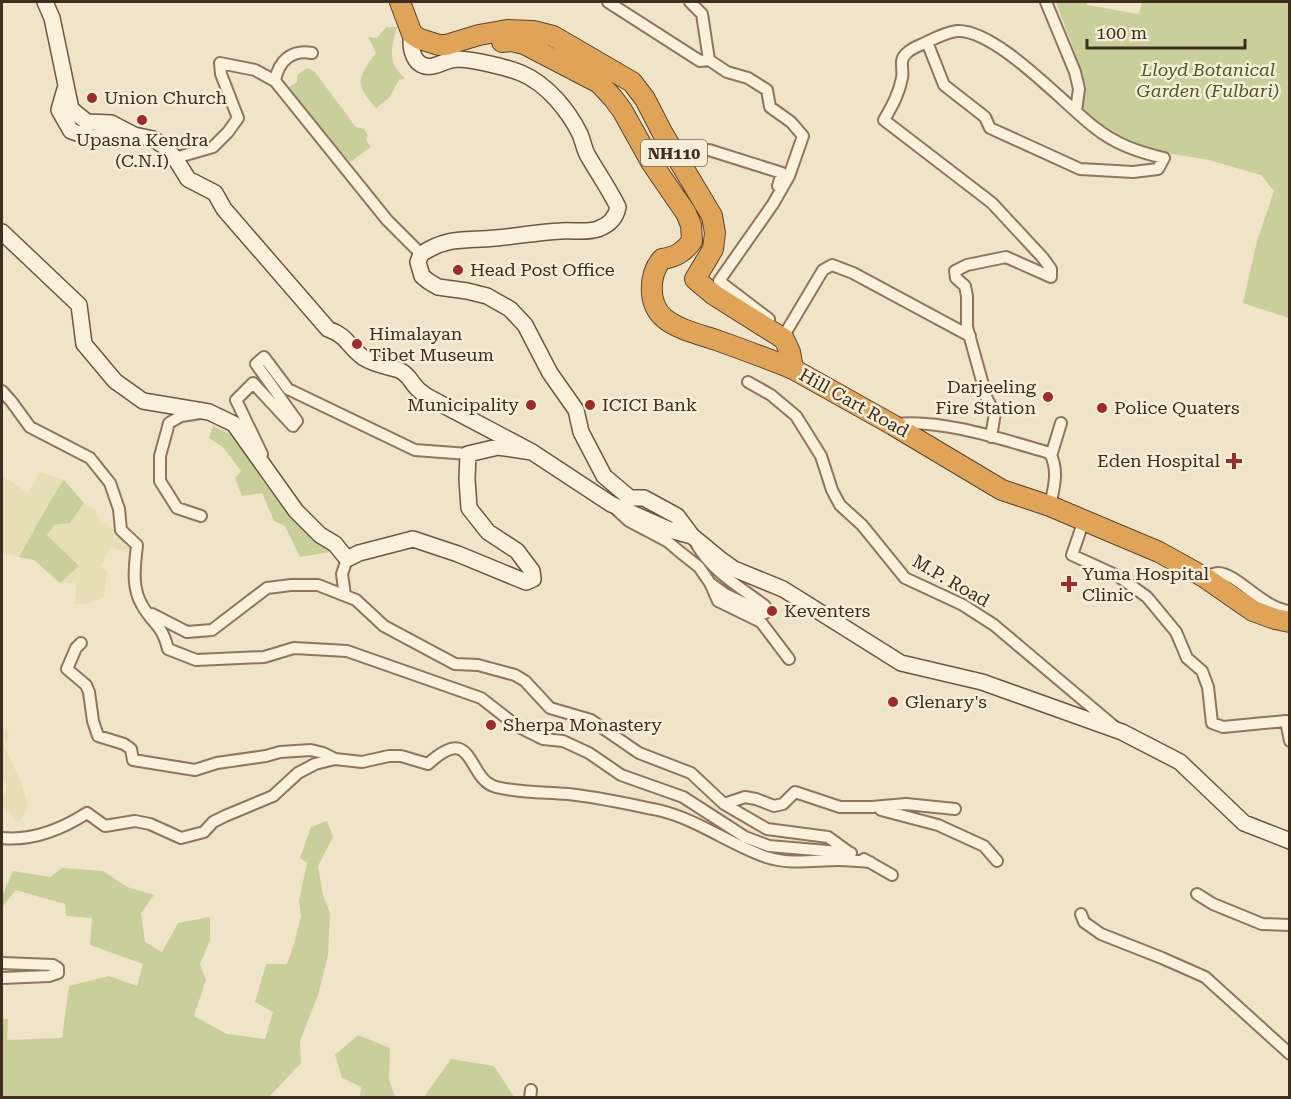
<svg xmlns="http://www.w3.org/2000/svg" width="1291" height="1099" viewBox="0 0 1291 1099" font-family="'Roboto Serif',serif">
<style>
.farmland{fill:#e6deb5}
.green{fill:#c9cf9b}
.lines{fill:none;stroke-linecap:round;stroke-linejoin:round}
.street-casing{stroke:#8d765c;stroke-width:14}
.secondary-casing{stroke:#6f573f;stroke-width:18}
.highway-casing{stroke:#5b4430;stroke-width:22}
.street{stroke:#faf1dc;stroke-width:10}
.secondary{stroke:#faf1dc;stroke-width:15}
.highway{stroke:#e0a458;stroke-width:20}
.poi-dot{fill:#9e2a2b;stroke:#f7eed8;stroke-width:2}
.labels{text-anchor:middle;stroke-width:5;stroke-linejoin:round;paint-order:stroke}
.shield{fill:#f7eed8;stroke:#756857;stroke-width:1.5}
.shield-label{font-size:16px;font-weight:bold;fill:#3d2e20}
.park-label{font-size:18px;font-style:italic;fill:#4d5a26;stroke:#f7eed8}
.poi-label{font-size:18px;fill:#3d2e20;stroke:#f7eed8;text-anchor:start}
.street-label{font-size:18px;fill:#3d2e20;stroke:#f7eed8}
</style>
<rect width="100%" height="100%" fill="#f0e4c8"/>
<!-- farmland -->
<path class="farmland" d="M40,472L64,480L52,498L19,557L2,552V476L28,493Z
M84,503L97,511L98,518L133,544L127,553L111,547L101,566L107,571L104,598L87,604H75L76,583H60L79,566L47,535L54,525L70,523Z
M2,726L9,733L4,746L22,784L28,807L18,823L2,804L7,785L2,778Z"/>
<!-- green -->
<path class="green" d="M1056,2H1087V5L1139,14L1142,2H1289V318L1243,303L1257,241L1274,191L1261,175L1209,160L1166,153L1116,137L1083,109V76Z
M386,27H397C391,49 387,63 405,78L399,80L389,98L376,108C354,83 357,79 376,53L368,37L377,38Z
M307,68L314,71L356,127L364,129L368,136L366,140L371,147L350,162L293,94L289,87L297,82V75Z
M213,426L240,439L337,551L300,557L285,526L274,521L262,493L242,496L235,478L241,471L223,447L209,438Z
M64,480L84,503L70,523L54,525L47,535L79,566L60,583L34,560L19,557L52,498Z
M327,821L333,837L318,866L323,895L330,913L328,955L318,995L300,1041L301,1063L269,1097H2V1019H8L7,1040L62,1038L69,986L109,976L137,986L143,964L90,945L92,918L66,916L65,904L16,890L2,907V896L13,871L50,877L62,868L103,871L127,887L154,895L141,913L145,942L162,952L178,923L210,917V940L200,964L206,980L194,1016L227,1034L265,1039L273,1012L255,1002L266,964H287L294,944L301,916L299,901L307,863L300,858L311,827Z
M358,1035L390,1048L389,1079L395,1097H360L361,1087L342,1078L335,1055Z
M451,1059L494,1066L514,1097H424Z"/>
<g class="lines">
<defs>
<path id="street" d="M608,2L700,61L709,60
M690,2L702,14L709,60L727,72L748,78L767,90L770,107L791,122L803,136L789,176L773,204L719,281L769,319
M1046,2L1075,72L1079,89L1076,111
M927,42L944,85L985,117L990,128L1080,169L1133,172L1158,169L1164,158C1138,152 1115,144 1094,127C1063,103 996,29 957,31C948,32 935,38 927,42C921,45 911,48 907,53C898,60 904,69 902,78C899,94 892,106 884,120L992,203L1043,258L1051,269V277L1006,257L967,265L955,271L956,278L965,286L967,296V327L987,399L995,413L991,437
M275,81C278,62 291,49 312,53
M709,150L782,173L778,186
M175,158L213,147L228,132L238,118L221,74L220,63L255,70L275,81L387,220L421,254
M786,332L823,270L832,265L853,273L970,336
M748,382L771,395L796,416L821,456L832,490L840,505L862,525L905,578L963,605L994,625L1115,727
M2,391L11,401L30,427L90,458L110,483L119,509L121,530L137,545C135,565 131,587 142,605C153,625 162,624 168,649L196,660L264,657L294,648L347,651L481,698L517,726L543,739L563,741L589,753L621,775L683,797L745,837L769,846L851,853
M200,413L181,416L169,423L160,456V481L177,508L201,516
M897,424C943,419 1004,440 1050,453C1059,471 1054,487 1050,506
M262,454L236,400L253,383L293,426L297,421L256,364L264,357L288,389L415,450L468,454
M1051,456L1061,423
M617,510L629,521L667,541L680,552L699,567L710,583L725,594L765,613
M1084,520L1072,555L1118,576L1147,597L1176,632L1187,658L1202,671L1208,687L1212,723L1223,727L1286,721L1290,741
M697,545C716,575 738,585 765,606V613
M1204,577C1208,576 1214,573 1218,573C1237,573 1263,609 1290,611
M710,583L718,601L761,622L789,659
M345,595L342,574L347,559
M152,614L187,632L212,630L267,588L291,585H318L356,600L384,626L455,664L478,665L515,675L525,681L550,708L591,720L639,753L691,773L724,804L767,829L828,837L850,853
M81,643L76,648L67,669L86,685L89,692L93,721L98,736L124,744L131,749L133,760L195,770L217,763L266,756L280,752L311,750L323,753L335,759
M724,804L745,797L756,799L774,806L783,804L795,792L840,807H872L906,804L955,809
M881,810L938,825L984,846L997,861
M2,838C32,841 62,829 87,813L105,826L135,821L150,824L181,838L204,832L213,822L225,816L273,796L298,773L315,764L335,759L362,762L389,756H401L428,764C475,721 466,779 496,787C519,793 544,792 568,794C598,797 628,804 658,810C697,819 729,844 766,857C789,865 815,860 838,860C849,860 859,861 870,862
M864,859L892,875
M1197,894L1213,904L1262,924L1290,925
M1081,914L1084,922L1101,934L1162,958L1205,977L1290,1054
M2,963L53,965L58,968V973L49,976L2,978
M530,1098L531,1090"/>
<path id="secondary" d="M45,2L52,18L71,109L87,122L111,123L134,135L153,139L164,146L175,158L188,179L215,193L224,209L328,329C348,336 348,347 364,358C375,365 387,366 399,370C408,374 410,380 415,386C419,391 425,395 430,398L532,452L611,504L670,530L692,536
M412,34C409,48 414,70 433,66C442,64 448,59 459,59C475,60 506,67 521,73C547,84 568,110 580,134C583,141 584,149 588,156C598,173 609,189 618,207C616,218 609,225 598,229C586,233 573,230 561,231C539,232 518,236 496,238C465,241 449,236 421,254L418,262L422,276L428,281L438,287L467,291L487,296L510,309L525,325L550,373L576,410L581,432L604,476L630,498H644L677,516L692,536L720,559L734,569L783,589L901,663L982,682L1122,732L1180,762L1244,823L1290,841
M65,89L59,110L71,131L92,138L128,132
M2,232L79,305L84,344L115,381L143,401L209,412L234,424L296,511L320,535L335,544L347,559L359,553L413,539L458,554L526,582L533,579L532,571L517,551L488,532L469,508L467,479L468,454L498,447L532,452"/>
<path id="highway" d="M400,2L412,34L420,39L439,45H446L479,35L507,30L533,31L553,36L632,82L645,99L663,134L712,216L715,233L713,249L695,279L714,295L784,339L790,352L793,369L893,425L1002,490L1050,506L1159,552L1204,577L1253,611L1275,619L1290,622
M502,42L512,41L524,44L599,83L613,98L622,110L651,162L686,213L691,225L692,241C684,252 676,257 662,259C649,274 647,303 664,318C678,330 702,335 719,341C744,350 769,359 793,369"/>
</defs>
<!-- street casing -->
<use href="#street" class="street-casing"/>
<!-- secondary casing -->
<use href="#secondary" class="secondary-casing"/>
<!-- highway casing -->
<use href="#highway" class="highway-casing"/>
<!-- street -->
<use href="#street" class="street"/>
<!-- secondary -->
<use href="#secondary" class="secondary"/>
<!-- highway -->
<use href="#highway" class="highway"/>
</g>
<!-- markers -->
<g class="poi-dot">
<circle cx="92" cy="98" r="6"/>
<circle cx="142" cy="120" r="6"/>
<circle cx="458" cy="270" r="6"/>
<circle cx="357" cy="344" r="6"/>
<circle cx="1048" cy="397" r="6"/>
<circle cx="531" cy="405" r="6"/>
<circle cx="590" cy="405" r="6"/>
<circle cx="1102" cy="408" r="6"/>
<path d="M1231 452h6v6h6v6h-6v6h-6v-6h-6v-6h6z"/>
<path d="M1066 575h6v6h6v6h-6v6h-6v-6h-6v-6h6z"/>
<circle cx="772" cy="611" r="6"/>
<circle cx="893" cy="702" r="6"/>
<circle cx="491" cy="725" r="6"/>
</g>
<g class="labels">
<!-- shield labels -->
<rect class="shield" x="641" y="140" width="66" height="26" rx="4.5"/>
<g class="shield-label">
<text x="674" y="159">NH110</text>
</g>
<!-- park labels -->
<g class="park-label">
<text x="1208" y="76">Lloyd Botanical<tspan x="1208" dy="21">Garden (Fulbari)</tspan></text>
</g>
<!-- poi labels -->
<g class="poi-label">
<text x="104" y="104">Union Church</text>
<text x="142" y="146" text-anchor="middle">Upasna Kendra<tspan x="142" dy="21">(C.N.I)</tspan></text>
<text x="470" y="276">Head Post Office</text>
<text x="369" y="340">Himalayan<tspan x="369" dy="21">Tibet Museum</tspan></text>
<text x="1036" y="393" text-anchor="end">Darjeeling<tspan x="1036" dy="21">Fire Station</tspan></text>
<text x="519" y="411" text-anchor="end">Municipality</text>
<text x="602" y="411">ICICI Bank</text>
<text x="1114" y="414">Police Quaters</text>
<text x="1220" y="467" text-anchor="end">Eden Hospital</text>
<text x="1082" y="580">Yuma Hospital<tspan x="1082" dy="21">Clinic</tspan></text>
<text x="784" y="617">Keventers</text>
<text x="905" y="708">Glenary's</text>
<text x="503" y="731">Sherpa Monastery</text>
</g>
<!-- street labels -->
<g class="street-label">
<text transform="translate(854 403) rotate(29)" y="6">Hill Cart Road</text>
<text transform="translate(951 581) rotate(30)" y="6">M.P. Road</text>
</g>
</g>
<!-- border -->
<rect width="1291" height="1099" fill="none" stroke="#3d2e20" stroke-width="6"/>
<!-- scale -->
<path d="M1087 39v9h158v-9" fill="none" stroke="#3d2e20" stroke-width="3"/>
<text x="1096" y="39" font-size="18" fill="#3d2e20" stroke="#f7eed8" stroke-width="4.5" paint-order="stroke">100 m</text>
</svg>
